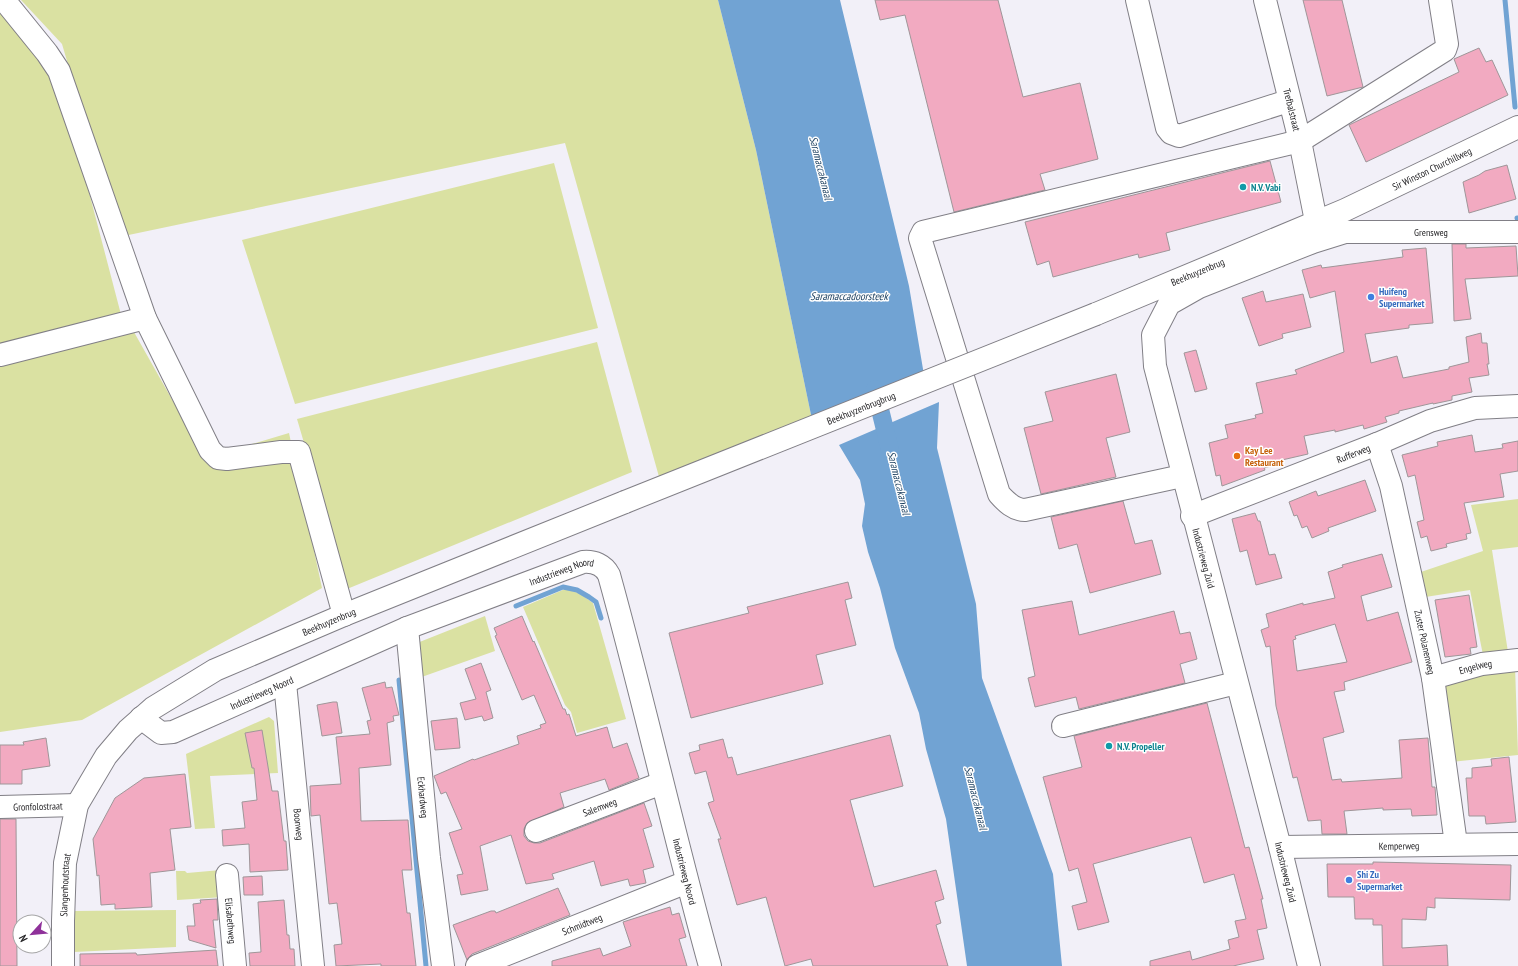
<svg xmlns="http://www.w3.org/2000/svg" width="1518" height="966" viewBox="0 0 1518 966" font-family="'PT Sans Narrow',sans-serif">
<style>
.green{fill:#dae1a2}
.water{fill:#71a3d3}
.lines{fill:none;stroke-linecap:round;stroke-linejoin:round}
.stream{stroke:#71a3d3;stroke-width:5}
.canal{stroke:#71a3d3;stroke-width:18}
.building{fill:#f2aac1;stroke:#9f9699;fill-rule:evenodd}
.minor-casing{stroke:#817f86;stroke-width:24}
.minor{stroke:#fff;stroke-width:22}
.minor-bridge-casing{stroke:#817f86;stroke-width:24;stroke-linecap:butt}
.minor-bridge{stroke:#fff;stroke-width:22}
.culture-dot{fill:#0f9aa8;stroke:#fff;stroke-width:1.5}
.shop-dot{fill:#3f7fe0;stroke:#fff;stroke-width:1.5}
.food-dot{fill:#e8710a;stroke:#fff;stroke-width:1.5}
.labels{text-anchor:middle;stroke-width:3;stroke-linejoin:round;paint-order:stroke}
.street-label{font-size:10px;fill:#1f1e21;stroke:#fff}
.culture-label{font-size:10px;font-weight:bold;fill:#0d838f;stroke:#fff;text-anchor:start}
.shop-label{font-size:10px;font-weight:bold;fill:#366cbe;stroke:#fff;text-anchor:start}
.food-label{font-size:10px;font-weight:bold;fill:#c56008;stroke:#fff;text-anchor:start}
.water-label{font-size:11px;font-style:italic;fill:#14395a;stroke:#fff}
</style>
<rect width="100%" height="100%" fill="#f2f0f8"/>
<!-- green -->
<path class="green" d="M0,0L51,47L124,326L130,325L205,458L289,433L322,588L82,720L0,732Z
M21,0H718L756,150L815,434L665,498L565,143L119,237L62,44Z
M554,163L598,328L295,404L242,240Z
M597,342L632,472L347,589L297,419Z
M1518,499V547L1492,550L1508,652L1483,655L1470,590L1419,598L1415,574L1483,551L1471,505Z
M565,589L579,593L593,603L626,719L577,733L571,712L565,705L523,607Z
M485,616L495,651L416,679L412,645Z
M1515,666L1518,755L1451,762L1442,684Z
M269,717L274,721L278,773L210,776L215,828L195,829L186,754Z
M221,870L224,897L177,900L176,871H185L187,873Z
M176,910V947L74,952L72,911Z"/>
<!-- water -->
<path class="water" d="M718,0H840L909,286L924,375L815,434L756,150Z
M939,402L937,448L976,604L982,678L1053,874L1062,966H967L946,819L926,749L919,713L895,648L880,588L868,552L862,526L865,504L860,480L839,445Z"/>
<g class="lines">
<!-- stream -->
<path class="stream" d="M1505,0L1515,107
M1517,218H1518
M516,606L563,587L577,590L589,597L596,602L601,618
M399,680L426,966"/>
<!-- canal -->
<path class="canal" d="M875,389L890,450"/>
</g>
<!-- building -->
<path class="building" d="M875,0H998L1023,97L1080,83L1098,159L1040,174L1045,190L954,212L905,15L880,20Z
M1303,0H1342L1363,87L1327,96Z
M1479,48L1486,62L1492,60L1508,95L1366,162L1349,125L1459,72L1454,59Z
M1270,161L1281,202L1166,233L1170,250L1139,258L1138,254L1053,277L1049,261L1037,265L1025,222Z
M1507,165L1516,199L1469,213L1463,182L1479,175L1485,171Z
M1452,244H1466V248L1516,246L1518,276L1465,279L1471,319L1454,321Z
M1426,248L1433,323L1409,325V328L1365,334L1371,363L1397,356L1403,378L1449,369V367L1469,362L1466,337L1481,333L1482,343H1487L1489,364H1487L1489,375L1469,378L1472,392L1452,396V400L1433,404V403L1399,411V413L1385,417L1387,422L1364,429L1363,425L1335,432V430L1304,436L1308,454L1282,460L1283,464L1264,468L1265,470L1222,486L1220,475L1216,476L1209,443L1228,438L1225,425L1256,418L1255,415L1263,413L1256,383L1297,374L1295,370L1344,352L1335,291L1310,298L1302,270L1321,265L1322,268L1403,257L1402,250Z
M1263,291L1266,302L1303,294L1311,327L1282,334L1283,338L1259,346L1242,298Z
M1196,350L1207,389L1195,392L1184,353Z
M1116,374L1130,432L1106,438L1116,477L1041,494L1024,428L1053,421L1045,392Z
M1472,435L1475,452L1503,448L1502,444L1518,441V471L1500,474L1504,497L1464,503L1471,533L1466,534L1467,539L1446,544L1447,547L1431,551L1427,536L1421,538L1417,522L1424,520L1415,475L1408,477L1402,455L1438,446L1437,442Z
M1365,480L1376,511L1328,528L1329,531L1312,538L1307,526L1302,528L1297,515L1294,516L1289,502L1316,491L1318,496Z
M1123,501L1135,544L1152,540L1161,574L1090,593L1077,544L1059,549L1051,517Z
M1255,513L1258,521H1260L1269,555L1275,554L1282,578L1256,585L1247,550L1240,552L1232,519Z
M1382,554L1392,587L1361,596L1367,621L1398,612L1412,662L1344,682L1345,690L1334,692L1344,732L1323,738L1332,780L1341,779L1342,782L1402,778L1399,740L1428,738L1432,787H1435L1437,815L1412,816L1411,809L1383,810V808L1344,811L1347,834H1322L1321,820L1308,821L1297,777L1293,778L1276,706L1270,646L1266,647L1261,630L1269,627L1266,614L1303,603V605L1335,598L1328,572L1343,567L1342,565ZM1335,624L1347,662L1297,671L1293,640L1296,639L1295,636Z
M848,582L852,598L845,600L856,645L816,655L823,684L691,718L669,633L749,613L747,607Z
M1469,595L1477,647L1470,648L1471,654L1445,657L1435,600Z
M1072,601L1079,635L1174,611L1180,634L1190,632L1197,659L1180,664L1185,683L1079,709L1076,697L1035,707L1028,678L1035,676L1022,610Z
M522,616L533,642L534,641L563,709H565L567,715L569,714L576,736L607,727L613,748L627,743L639,778L609,790L605,779L560,793L564,807L527,823L524,829V836L528,841L534,843H540L644,803L652,826L643,829L654,867L643,870L646,883L630,886L628,879L601,886L594,861L552,874L554,879L526,884L511,835L480,846L488,890L461,895L457,875L463,874L449,833L462,829L446,792L441,794L434,776L473,759L474,760L519,744L517,736L541,728L540,725L546,723L534,695L522,700L495,636L497,635L494,628Z
M481,663L491,690L486,692L493,718L484,721L482,716L465,720L460,703L476,699L465,669Z
M385,682L386,688L392,687L399,715L393,716L394,721L387,723L391,765L359,768L361,821L408,820L412,870H402L407,913H410L416,966H381V964L336,966L334,945L342,944L337,903L329,904L320,815L311,816L310,786L341,784L336,737L370,734L367,721L371,720L362,688Z
M333,702H337L342,733L322,736L317,705Z
M1207,703L1245,848L1249,847L1263,899H1261L1267,928L1257,930L1264,959L1233,966H1150V961L1190,951L1192,960L1230,949L1228,940L1239,937L1235,921L1246,919L1234,874L1204,883L1191,837L1093,864L1109,922L1078,930L1072,906L1087,902L1078,868L1069,871L1043,777L1082,767L1074,736Z
M457,718L460,748L435,750L431,721Z
M262,730L272,791H278L284,841H286L288,870L250,872L249,844L223,846L222,830L245,828L242,802L257,800L254,768H252L245,733Z
M890,735L903,786L850,800L874,887L936,870L944,899L935,902L941,923L936,925L948,966H813L811,959L785,966L766,897L737,905L718,839H721L708,803L714,801L706,771L695,774L689,753L700,750L699,745L723,739L728,758L732,757L737,775Z
M46,738L50,766L22,770V784H0V745H24L23,742Z
M1509,757L1516,822L1486,824L1485,816H1469L1466,778H1472V768L1492,766L1491,759Z
M185,774L191,827L170,829L175,870L150,873L152,907L115,909V904L101,905L99,875L97,876L93,839L115,798L144,778Z
M0,819H16L17,966H0Z
M1373,862L1511,865L1510,900L1435,898V908L1427,907L1426,920L1402,919V948L1447,945L1448,966H1383L1382,925H1373V919H1355L1354,897H1328L1327,864H1373Z
M262,876L263,895H244L243,877Z
M558,888L570,915L472,954L467,960L453,925L491,911H495L496,913Z
M217,899L218,920H213L216,948L189,940L187,926H195L193,904L201,903L200,900Z
M284,900L287,935H289L290,949H294L295,966H250L249,953L261,952L258,902Z
M670,907L672,915L679,913L686,937L679,939L687,966H552V961L600,948L603,956L631,946L623,922Z
M216,950L218,966H80V954L136,953L137,955Z"/>
<g class="lines">
<defs>
<g id="minor">
<path d="M4,0L47,53L59,71L145,318L210,450L218,458L227,459L281,452H299L344,615"/>
<path d="M1137,0L1167,128L1171,133L1179,136L1288,101"/>
<path id="s1" d="M1265,0L1300,141L1316,221"/>
<path id="s2" d="M1096,314L1345,210L1518,127"/>
<path d="M0,355L145,318"/>
<path id="s3" d="M1377,444L1391,486L1433,678L1456,844"/>
<path d="M1182,476L1025,510C1014,510 1006,502 999,494L920,238L923,232L1300,141L1445,50L1447,44L1440,0"/>
<path id="s4" d="M1192,516L1377,444L1430,421L1475,408L1518,406"/>
<path id="s5" d="M407,628L429,858L443,966"/>
<path id="s6" d="M1433,678L1482,664L1518,660"/>
<path id="s7" d="M285,683L313,966"/>
<path id="s8" d="M141,718L161,733L173,732L407,628L583,562C594,561 604,565 609,575C645,705 674,836 710,966"/>
<path d="M1063,726L1236,683"/>
<path id="s9" d="M0,807L77,805"/>
<path id="s10" d="M536,831L662,783"/>
<path id="s11" d="M1280,847L1518,844"/>
<path id="s12" d="M227,875L235,966"/>
<path id="s13" d="M63,966V921L65,863L77,805L106,756L128,730L153,708L215,670L344,615L625,502"/>
<path id="s14" d="M477,966L687,882"/>
<path id="s15" d="M1309,966L1280,847L1155,366L1153,335L1169,304L1199,287L1313,242L1345,232H1518"/>
</g>
</defs>
<!-- minor casing -->
<use href="#minor" class="minor-casing"/>
<!-- minor -->
<use href="#minor" class="minor"/>
<defs>
<g id="minor-bridge">
<path id="s16" d="M625,502L1096,314"/>
</g>
</defs>
<!-- minor-bridge casing -->
<use href="#minor-bridge" class="minor-bridge-casing"/>
<!-- minor-bridge -->
<use href="#minor-bridge" class="minor-bridge"/>
</g>
<!-- markers -->
<g class="culture-dot">
<circle cx="1243" cy="187" r="4"/>
<circle cx="1109" cy="746" r="4"/>
</g>
<g class="shop-dot">
<circle cx="1371" cy="297" r="4"/>
<circle cx="1349" cy="880" r="4"/>
</g>
<circle class="food-dot" cx="1237" cy="456" r="4"/>
<g class="labels">
<!-- street labels -->
<g class="street-label">
<text dy="4" stroke="none"><textPath href="#s1" startOffset="113">Trefbalstraat</textPath></text>
<text dy="4" stroke="none"><textPath href="#s2" startOffset="366">Sir Winston Churchillweg</textPath></text>
<text dy="4" stroke="none"><textPath href="#s15" startOffset="962">Grensweg</textPath></text>
<text dy="4" stroke="none"><textPath href="#s2" startOffset="110">Beekhuyzenbrug</textPath></text>
<text dy="4" stroke="none"><textPath href="#s16" startOffset="254">Beekhuyzenbrugbrug</textPath></text>
<text dy="4" stroke="none"><textPath href="#s4" startOffset="173">Rufferweg</textPath></text>
<text transform="translate(1204 558) rotate(75)" y="4">Industrieweg Zuid</text>
<text dy="4" stroke="none"><textPath href="#s8" startOffset="458">Industrieweg Noord</textPath></text>
<text dy="4" stroke="none"><textPath href="#s13" startOffset="483">Beekhuyzenbrug</textPath></text>
<text dy="4" stroke="none"><textPath href="#s3" startOffset="204">Zuster Polanenweg</textPath></text>
<text dy="4" stroke="none"><textPath href="#s6" startOffset="44">Engelweg</textPath></text>
<text dy="4" stroke="none"><textPath href="#s8" startOffset="134">Industrieweg Noord</textPath></text>
<text dy="4" stroke="none"><textPath href="#s5" startOffset="170">Eckhardweg</textPath></text>
<text dy="4" stroke="none"><textPath href="#s9" startOffset="38">Gronfolostraat</textPath></text>
<text dy="4" stroke="none"><textPath href="#s10" startOffset="68">Salemweg</textPath></text>
<text dy="4" stroke="none"><textPath href="#s7" startOffset="142">Boonweg</textPath></text>
<text dy="4" stroke="none"><textPath href="#s11" startOffset="119">Kemperweg</textPath></text>
<text dy="4" stroke="none"><textPath href="#s8" startOffset="818">Industrieweg Noord</textPath></text>
<text transform="translate(1286 872) rotate(76)" y="4">Industrieweg Zuid</text>
<text dy="4" stroke="none"><textPath href="#s13" startOffset="81">Slangenhoutstraat</textPath></text>
<text dy="4" stroke="none"><textPath href="#s12" startOffset="46">Elisabethweg</textPath></text>
<text dy="4" stroke="none"><textPath href="#s14" startOffset="113">Schmidtweg</textPath></text>
</g>
<!-- culture labels -->
<g class="culture-label">
<text x="1251" y="191">N.V. Vabi</text>
<text x="1117" y="750">N.V. Propeller</text>
</g>
<!-- shop labels -->
<g class="shop-label">
<text x="1379" y="295">Huifeng<tspan x="1379" dy="12">Supermarket</tspan></text>
<text x="1357" y="878">Shi Zu<tspan x="1357" dy="12">Supermarket</tspan></text>
</g>
<!-- food labels -->
<g class="food-label">
<text x="1245" y="454">Kay Lee<tspan x="1245" dy="12">Restaurant</tspan></text>
</g>
<!-- water labels -->
<g class="water-label">
<text transform="translate(821 168) rotate(76)" y="4">Saramaccakanaal</text>
<text x="849" y="300">Saramaccadoorsteek</text>
<text transform="translate(899 483) rotate(76)" y="4">Saramaccakanaal</text>
<text transform="translate(976 798) rotate(76)" y="4">Saramaccakanaal</text>
</g>
</g>
<!-- north arrow -->
<g transform="translate(32 934) rotate(243)"><circle r="19" fill="#ffffff" stroke="#a5a5a6"/>
<path d="M0-3L7 15L0 10L-7 15Z" fill="#8f319a"/>
<text y="-6" font-size="11" font-weight="bold" text-anchor="middle" fill="#1f1e21">N</text>
</g>
</svg>
